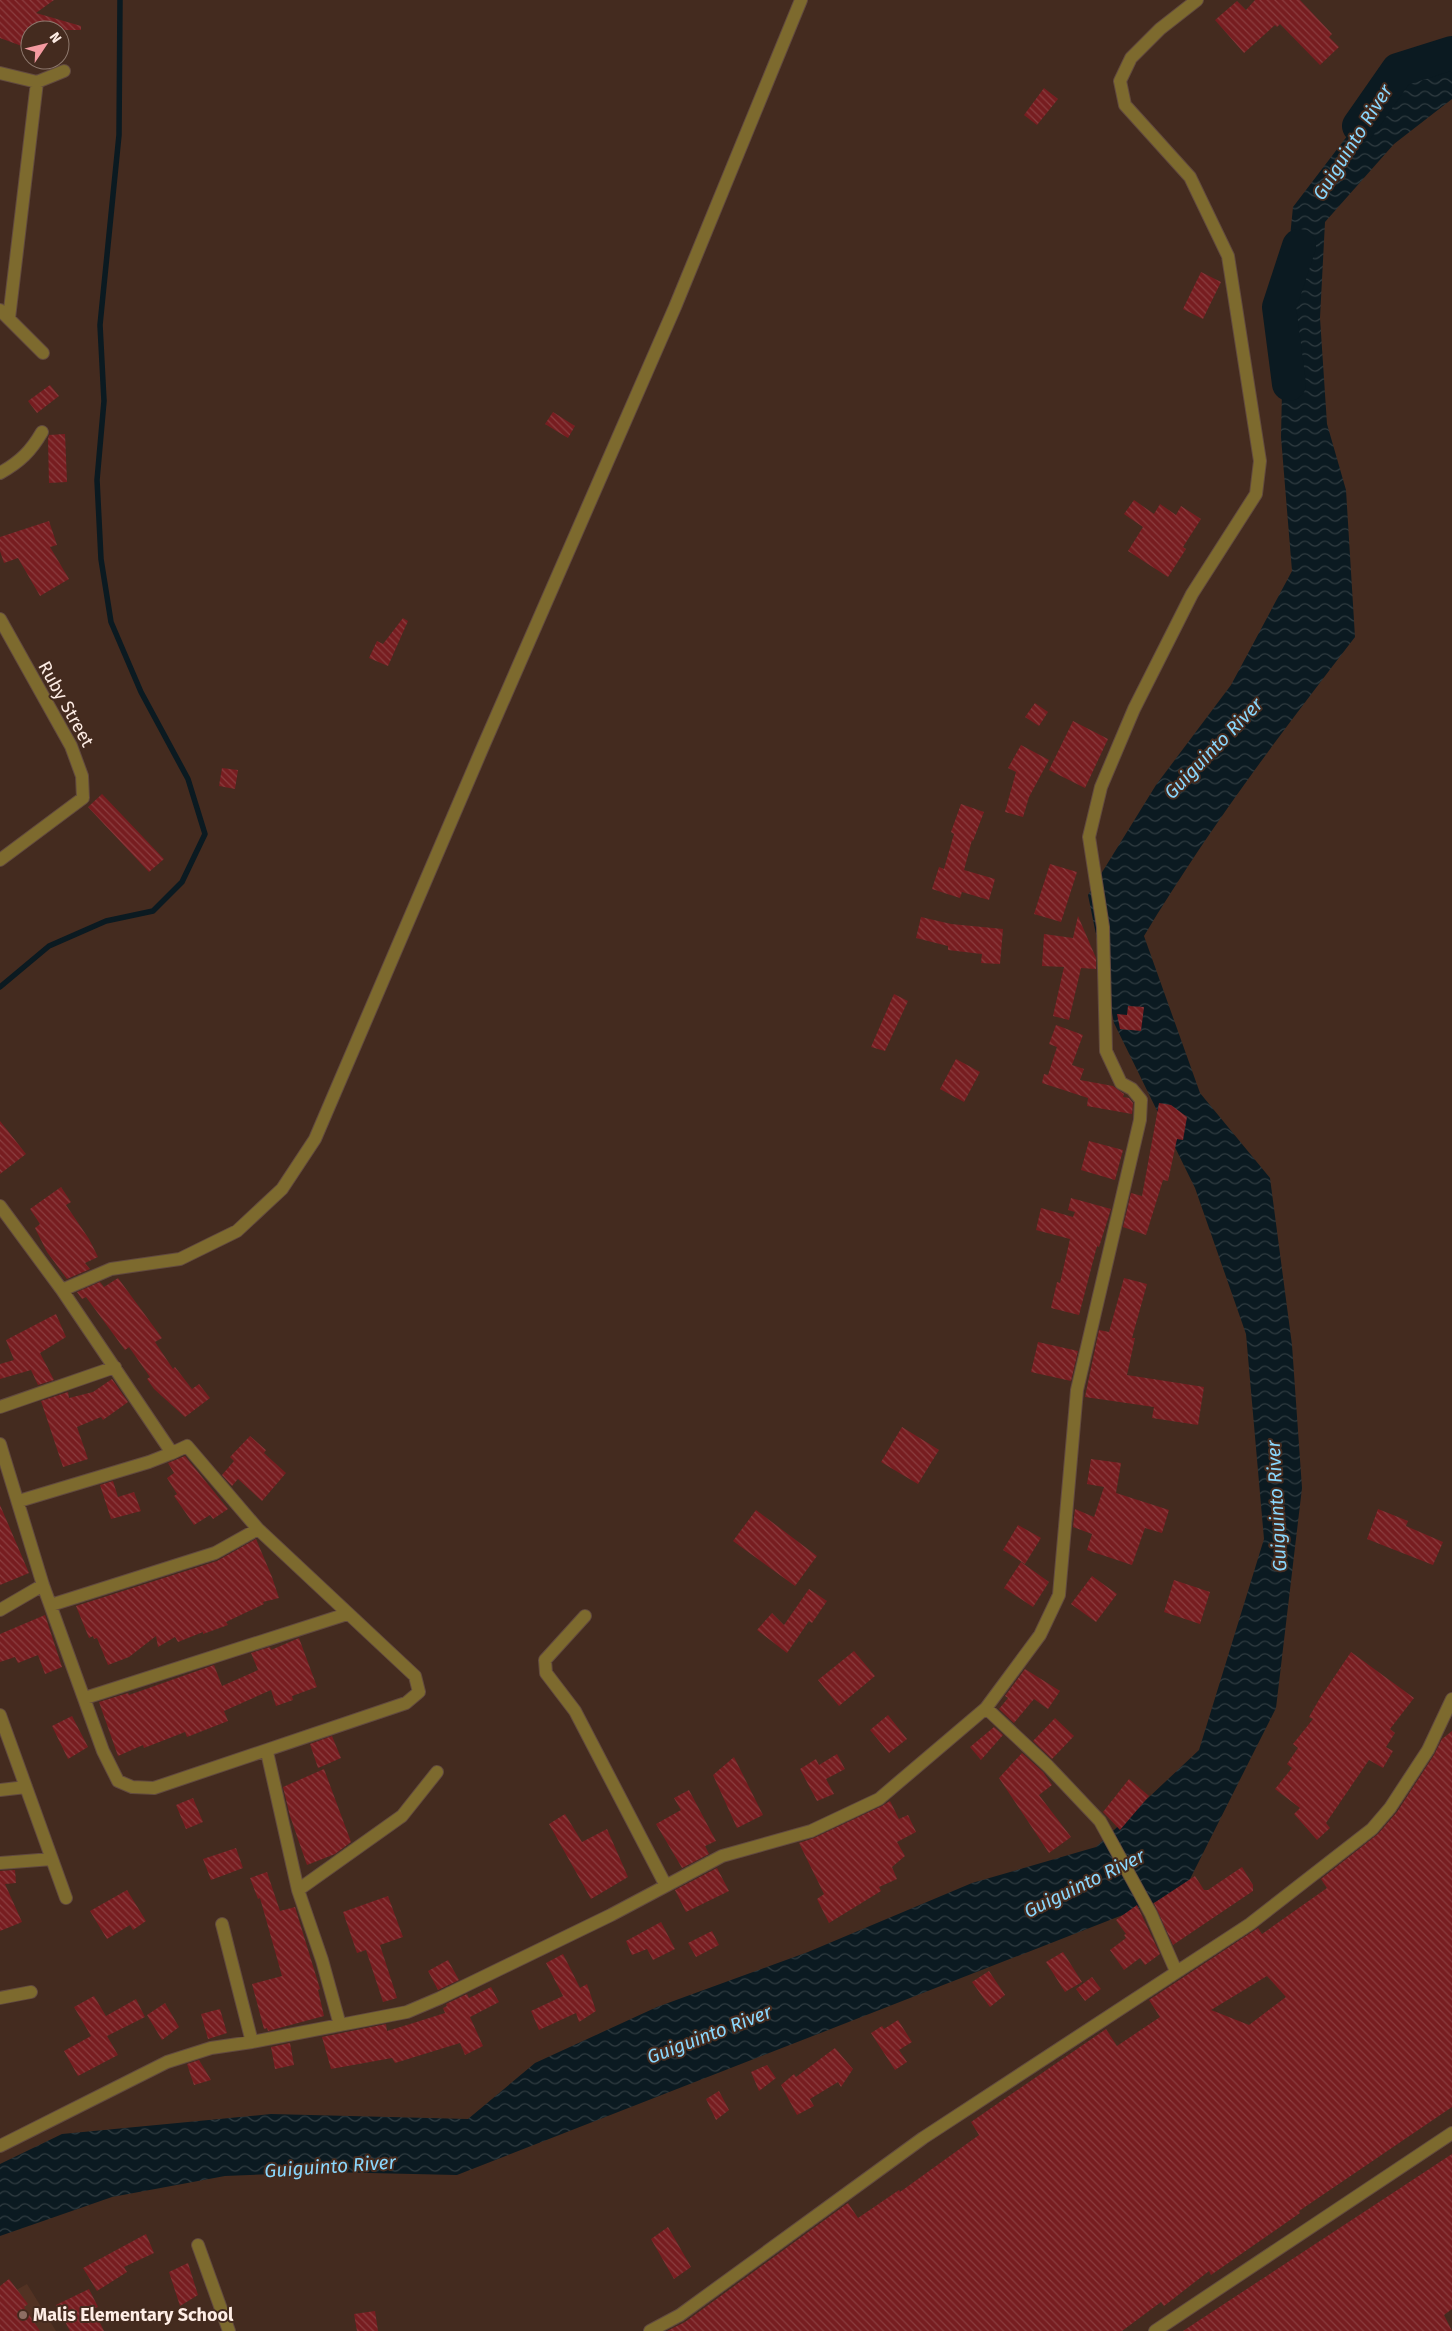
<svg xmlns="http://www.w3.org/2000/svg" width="1452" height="2331" viewBox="0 0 1452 2331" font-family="'Fira Sans',sans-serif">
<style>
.built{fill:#523223}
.water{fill:url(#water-waves)}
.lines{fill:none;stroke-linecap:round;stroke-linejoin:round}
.stream{stroke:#0b1a21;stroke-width:5.5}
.river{stroke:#0b1a21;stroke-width:34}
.building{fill:url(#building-back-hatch);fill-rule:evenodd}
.minor-casing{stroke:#624a3f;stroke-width:14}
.minor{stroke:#7d6a2e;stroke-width:12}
.education-dot{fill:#8d6e63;stroke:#442b1f;stroke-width:2}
.labels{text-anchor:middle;stroke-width:4;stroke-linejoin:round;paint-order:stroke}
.street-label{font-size:18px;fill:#feede5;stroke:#442b1f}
.poi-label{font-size:18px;font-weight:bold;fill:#feede5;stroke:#442b1f;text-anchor:start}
.water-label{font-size:19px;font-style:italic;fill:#8ad7fd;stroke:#442b1f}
</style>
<defs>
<pattern id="water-waves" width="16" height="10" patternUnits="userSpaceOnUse" patternTransform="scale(1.25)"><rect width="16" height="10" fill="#0b1a21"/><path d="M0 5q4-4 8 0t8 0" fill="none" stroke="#303c41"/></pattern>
<pattern id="building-back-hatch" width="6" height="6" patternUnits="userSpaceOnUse" patternTransform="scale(1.25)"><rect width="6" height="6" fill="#771d20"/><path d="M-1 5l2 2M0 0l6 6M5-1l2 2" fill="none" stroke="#8b3e40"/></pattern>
</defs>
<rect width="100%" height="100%" fill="#442b1f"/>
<!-- built -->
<path class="built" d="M27,2284L56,2331H0V2299Z"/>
<!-- water -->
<path class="water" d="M1452,45V99L1394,144L1325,222L1320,318L1327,424L1346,490L1355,637C1280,734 1207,831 1144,936L1200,1093L1270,1178L1292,1345L1302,1488L1276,1708L1184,1891L457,2175L325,2172L225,2176L112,2197L0,2236V2164L62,2134L271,2114L468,2119L535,2063L657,2007L808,1952L972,1883L1096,1847L1199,1750L1264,1539L1246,1334L1195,1188L1114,1023L1088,895L1156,785L1231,685L1292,571L1281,437L1284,296L1293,207L1383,89Z"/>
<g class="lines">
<!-- stream -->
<path class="stream" d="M0,987L49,946L106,921L153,911L182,882L205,834L188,779L141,692L111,622L101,559L97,480L104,401L100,325L119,135L120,0"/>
<!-- river -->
<path class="river" d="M1359,126L1398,70L1452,53
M1289,384L1279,307L1299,246"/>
</g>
<!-- building -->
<path class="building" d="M0,0H54L36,13L81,26V30H30V49L0,38Z
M1255,0H1300L1332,34L1329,37L1339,47L1320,65L1280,24L1277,27L1275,25L1244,53L1215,20L1237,1L1246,10Z
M1044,88L1058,99L1037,125L1024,115Z
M1201,272L1221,282L1203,319L1183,309Z
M50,385L59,396L37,413L28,401Z
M553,412L575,426L568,438L545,424Z
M65,434L67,482L49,483L48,439L49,435Z
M1134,500L1154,514L1160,504L1176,515L1181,506L1201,519L1183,547L1186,549L1168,577L1128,551L1143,527L1124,514Z
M49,521L57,545L50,547L69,579L40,596L18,558L4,563L0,551V537Z
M403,618L408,621L388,666L369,658L377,641L383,644Z
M1035,703L1048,712L1039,726L1025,717Z
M1073,721L1108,739L1085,788L1049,770Z
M1021,745L1049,760L1029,797L1023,817L1005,812L1016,772L1008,768Z
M222,768L238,770L235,789L219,786Z
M102,794L164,859L149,872L88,807Z
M961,804L984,812L973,841L972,840L964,870L995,879L989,900L962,892L960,898L932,889L939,867L944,869L954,834L951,832Z
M1050,864L1077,872L1061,922L1034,914Z
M1078,916L1096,958V969L1081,968L1069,1020L1053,1016L1064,967L1042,966L1044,934L1073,938Z
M921,917L951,924L1003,929L1000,964L981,963L982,954L948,950V946L916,938Z
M894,994L908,1001L885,1051L871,1047Z
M1128,1006L1144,1007L1141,1031L1120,1029L1117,1014L1127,1015Z
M1056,1025L1083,1035L1072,1065L1084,1069L1080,1080L1113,1086L1124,1094L1123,1097L1129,1098L1133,1103L1132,1114L1087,1106L1088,1098L1042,1083L1044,1074L1048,1075L1057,1047L1049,1044Z
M956,1059L980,1072L964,1102L940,1089Z
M1159,1103L1171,1105L1187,1117L1183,1140L1177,1139L1168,1181L1163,1180L1146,1235L1123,1227L1131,1193L1142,1196Z
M0,1121L26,1154L0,1174Z
M1089,1141L1123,1150L1115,1180L1081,1170Z
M61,1187L71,1202L66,1205L89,1239L98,1257L85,1263L90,1269L67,1279L47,1252L35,1228L40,1224L30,1209Z
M1071,1198L1111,1209L1099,1247L1097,1246L1079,1315L1051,1308L1057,1282L1060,1283L1070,1239L1036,1230L1041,1208L1073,1217L1075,1212L1068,1210Z
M118,1278L162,1338L155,1342L173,1369L175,1367L192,1389L199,1384L210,1398L185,1417L154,1389L147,1379L150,1377L129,1347L125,1350L86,1297L82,1299L77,1292L100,1282L104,1287Z
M1124,1278L1147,1284L1132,1338H1135L1127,1375L1204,1387L1198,1425L1152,1418L1154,1407L1085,1397L1099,1330L1109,1332Z
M56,1314L66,1337L40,1353L54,1380L38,1385L31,1370L0,1379V1364L14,1360L6,1340Z
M1038,1342L1078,1351L1071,1381L1031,1372Z
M112,1379L128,1402L103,1420L101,1417L77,1427L88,1459L63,1467L41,1401L68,1392L69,1398L93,1392Z
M902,1427L939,1450L918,1484L881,1462Z
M250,1436L266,1450L264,1453L286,1473L262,1501L238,1479L232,1486L222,1475L234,1461L230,1457Z
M185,1456L228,1509L213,1519L210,1515L194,1525L174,1496L177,1494L167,1478L174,1473L168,1463Z
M1091,1459L1121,1463L1116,1493L1169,1510L1162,1533L1145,1528L1132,1565L1087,1550L1092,1534L1073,1527L1075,1509L1094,1517L1104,1487L1087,1484Z
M113,1481L118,1497L134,1492L141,1511L111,1519L100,1485Z
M0,1505L29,1573L0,1585Z
M1378,1509L1408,1521L1406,1526L1443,1542L1433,1565L1367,1539Z
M756,1510L817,1556L795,1586L733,1541Z
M1018,1525L1041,1538L1025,1564L1003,1550Z
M256,1539L272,1577L279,1598L263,1602L264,1604L226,1622L228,1625L203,1634V1632L178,1642L175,1637L158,1647L156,1636L129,1657L108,1665L97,1638L94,1639L93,1636L89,1638L76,1606L217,1561Z
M1021,1562L1049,1582L1033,1607L1004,1588Z
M1092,1576L1117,1594L1096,1622L1071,1604Z
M1174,1580L1210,1592L1200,1624L1164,1612Z
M809,1589L827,1601L812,1623L809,1621L787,1653L757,1630L772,1613L784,1625Z
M45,1615L62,1667L45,1674L38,1655L18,1663L15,1657L0,1662V1634Z
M299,1638L317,1687L292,1696L293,1700L276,1706L271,1690L224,1711L228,1721L187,1737L185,1732L144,1748L143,1745L118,1756L99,1702L128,1693L129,1695L214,1665L222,1686L258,1670L251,1653L270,1647L271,1650Z
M854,1651L875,1676L839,1706L818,1680Z
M1351,1652L1414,1698L1390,1729L1395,1733L1386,1747L1393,1751L1383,1768L1369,1760L1326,1823L1330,1828L1317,1840L1294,1814L1300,1808L1275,1789L1292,1768L1287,1764L1298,1748L1293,1744L1313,1719L1309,1717L1320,1698Z
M1025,1669L1060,1691L1048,1709L1034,1699L1014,1723L999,1709L1008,1698L1005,1696Z
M888,1715L907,1739L889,1753L870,1730Z
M72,1716L88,1747L68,1759L52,1726Z
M1055,1718L1074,1736L1052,1759L1033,1741Z
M994,1727L1003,1735L981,1760L970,1747Z
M1452,1731V2107L1299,2211L1300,2213L1211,2275L1209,2271L1164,2306L1161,2302L1122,2331H667L685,2322L848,2203L858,2218L899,2190L900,2192L979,2135L971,2122L1106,2029L1117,2046L1160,2017L1149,2000L1258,1928L1262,1934L1327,1888L1321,1879L1378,1834L1397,1812L1434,1755L1442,1739ZM1267,1976L1286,1997L1249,2025L1211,2010Z
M332,1736L341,1758L318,1768L310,1744Z
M1022,1753L1043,1772L1052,1785L1039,1795L1071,1837L1049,1853L999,1778Z
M837,1754L845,1769L826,1779L834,1794L817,1801L800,1769L816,1759L819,1765Z
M734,1757L763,1815L737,1828L713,1775Z
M324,1769L351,1842L335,1854L307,1865L290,1816L283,1787Z
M1129,1779L1149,1796L1120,1830L1103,1812Z
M689,1790L716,1841L705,1846L709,1854L682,1868L656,1824L681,1810L674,1798Z
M193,1798L203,1822L186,1829L176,1805Z
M890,1801L899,1819L908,1815L916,1832L897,1842L905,1856L892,1867L897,1879L879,1887L881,1891L829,1923L817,1899L824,1894L799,1843L814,1838L882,1806Z
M565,1814L582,1842L607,1829L628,1877L591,1899L549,1824Z
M236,1848L243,1868L211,1880L203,1859Z
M1242,1867L1253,1885V1891L1173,1945L1154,1903L1195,1876L1204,1890H1208Z
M717,1868L729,1891L686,1912L675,1890Z
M15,1870L16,1883L5,1884L22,1922L0,1931V1871Z
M267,1872L280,1911L295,1907L320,1989L318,1990L324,2016L268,2031L267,2028L264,2029L252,1984L282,1976L260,1898L258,1899L250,1878Z
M127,1890L146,1921L133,1930L130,1925L107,1939L90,1911Z
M388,1896L403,1937L380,1945L397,1998L383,2002L366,1950L357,1953L343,1912Z
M1137,1905L1160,1954L1145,1965L1140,1958L1124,1970L1110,1950L1126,1938L1124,1935L1126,1934L1116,1920Z
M661,1922L675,1949L653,1960L647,1949L632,1955L626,1941Z
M712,1931L719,1945L696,1957L688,1943Z
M1063,1952L1082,1982L1065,1992L1046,1962Z
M563,1954L580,1988L587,1984L596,2011L579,2022L576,2013L539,2030L531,2011L563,1996L546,1963Z
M448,1960L459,1980L438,1990L428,1971Z
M989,1971L1005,1995L990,2007L972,1982Z
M1092,1977L1101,1989L1085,2001L1076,1989Z
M491,1987L499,2002L470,2017L483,2046L465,2055L460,2043L395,2063L392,2058L331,2069L322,2037L386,2024L387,2031L407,2025L445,2013L443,2008L447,2006L446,2004L467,1994L469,1998Z
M94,1996L106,2016L136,1999L145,2017L107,2036L118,2055L78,2076L64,2051L91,2036L74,2007Z
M165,2003L179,2027L162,2040L147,2015Z
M220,2009L227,2033L208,2039L201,2014Z
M898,2020L912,2042L899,2050L907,2062L895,2070L871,2033L882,2026L884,2029Z
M290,2043L294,2065L275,2069L271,2047Z
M835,2048L853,2069L841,2087L838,2082L810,2099L814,2106L797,2115L781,2085L794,2074L796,2077Z
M199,2060L211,2080L194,2085L187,2064Z
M767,2065L776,2078L759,2091L751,2072Z
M719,2091L729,2110L716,2120L706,2099Z
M1452,2154V2309L1444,2315L1452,2331H1183Z
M668,2227L691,2267L674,2279L651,2239Z
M146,2234L154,2253L124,2267L127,2272L97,2291L83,2268Z
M188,2263L198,2295L180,2306L169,2272Z
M9,2279L28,2304L24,2307L40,2331H0V2286Z
M89,2289L98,2307L93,2309L104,2331H70L56,2305Z
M375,2311L378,2331H357L354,2314Z"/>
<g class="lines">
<defs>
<path id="minor" d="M0,73L37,82L64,71
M0,310L43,353
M9,318L37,82
M0,473C20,462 31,451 42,432
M0,619L71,746L82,776L83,798L0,860
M0,1206L62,1290L172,1453L187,1446L258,1529L415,1676L419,1692L406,1703L154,1788L132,1787L118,1781L103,1751L43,1585L0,1444
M62,1290L111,1269L180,1259L237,1231L282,1189L315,1139L482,749L675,307L801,0
M0,1407L115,1367
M19,1501L149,1462L172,1453
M51,1605L215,1553L258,1529
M0,1610L43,1585
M585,1616L545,1660L546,1673L575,1711L665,1884
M85,1698L347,1614
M986,1708L1040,1635L1059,1595L1077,1390L1140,1120L1141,1100L1132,1089L1121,1083L1106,1051L1103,927L1089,837L1101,787L1134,709L1192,594L1256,494L1260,461L1228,256L1190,177L1125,105L1120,81L1131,58L1160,29L1197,0
M0,1715L66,1898
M267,1752L298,1890L322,1960L340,2025
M0,1790L26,1787
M0,1863L52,1859
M298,1890L402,1816L437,1772
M222,1924L252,2042
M0,1998L31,1992
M0,2146L167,2062L211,2048L252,2042L407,2012L440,1998L611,1915L722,1856L811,1831L879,1799L986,1708L1048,1766L1100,1821L1151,1914L1176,1971
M198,2245L229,2331
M650,2331L680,2315L923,2138L1250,1924L1372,1829L1390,1808L1428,1750L1452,1699
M1155,2331L1452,2133"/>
</defs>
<!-- minor casing -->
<use href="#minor" class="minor-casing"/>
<!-- minor -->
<use href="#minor" class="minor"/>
</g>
<!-- markers -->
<circle class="education-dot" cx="23" cy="2315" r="5"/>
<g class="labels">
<!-- street labels -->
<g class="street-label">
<text transform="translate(66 704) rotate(61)" y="6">Ruby Street</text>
</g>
<!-- poi labels -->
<g class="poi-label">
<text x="33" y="2321">Malis Elementary School</text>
</g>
<!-- water labels -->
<g class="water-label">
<text transform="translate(1352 142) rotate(-58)" y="7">Guiguinto River</text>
<text transform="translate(1213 748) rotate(-46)" y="7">Guiguinto River</text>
<text transform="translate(1276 1506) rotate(-93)" y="7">Guiguinto River</text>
<text transform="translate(1084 1883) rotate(-26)" y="7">Guiguinto River</text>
<text transform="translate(709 2034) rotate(-21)" y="7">Guiguinto River</text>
<text transform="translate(330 2166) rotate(-4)" y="7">Guiguinto River</text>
</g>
</g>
<!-- north arrow -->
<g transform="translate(45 45) rotate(55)"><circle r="24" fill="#442b1f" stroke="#8e796e"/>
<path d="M0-4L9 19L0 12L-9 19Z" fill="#f49aa0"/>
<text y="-8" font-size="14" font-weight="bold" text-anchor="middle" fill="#feede5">N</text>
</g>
</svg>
